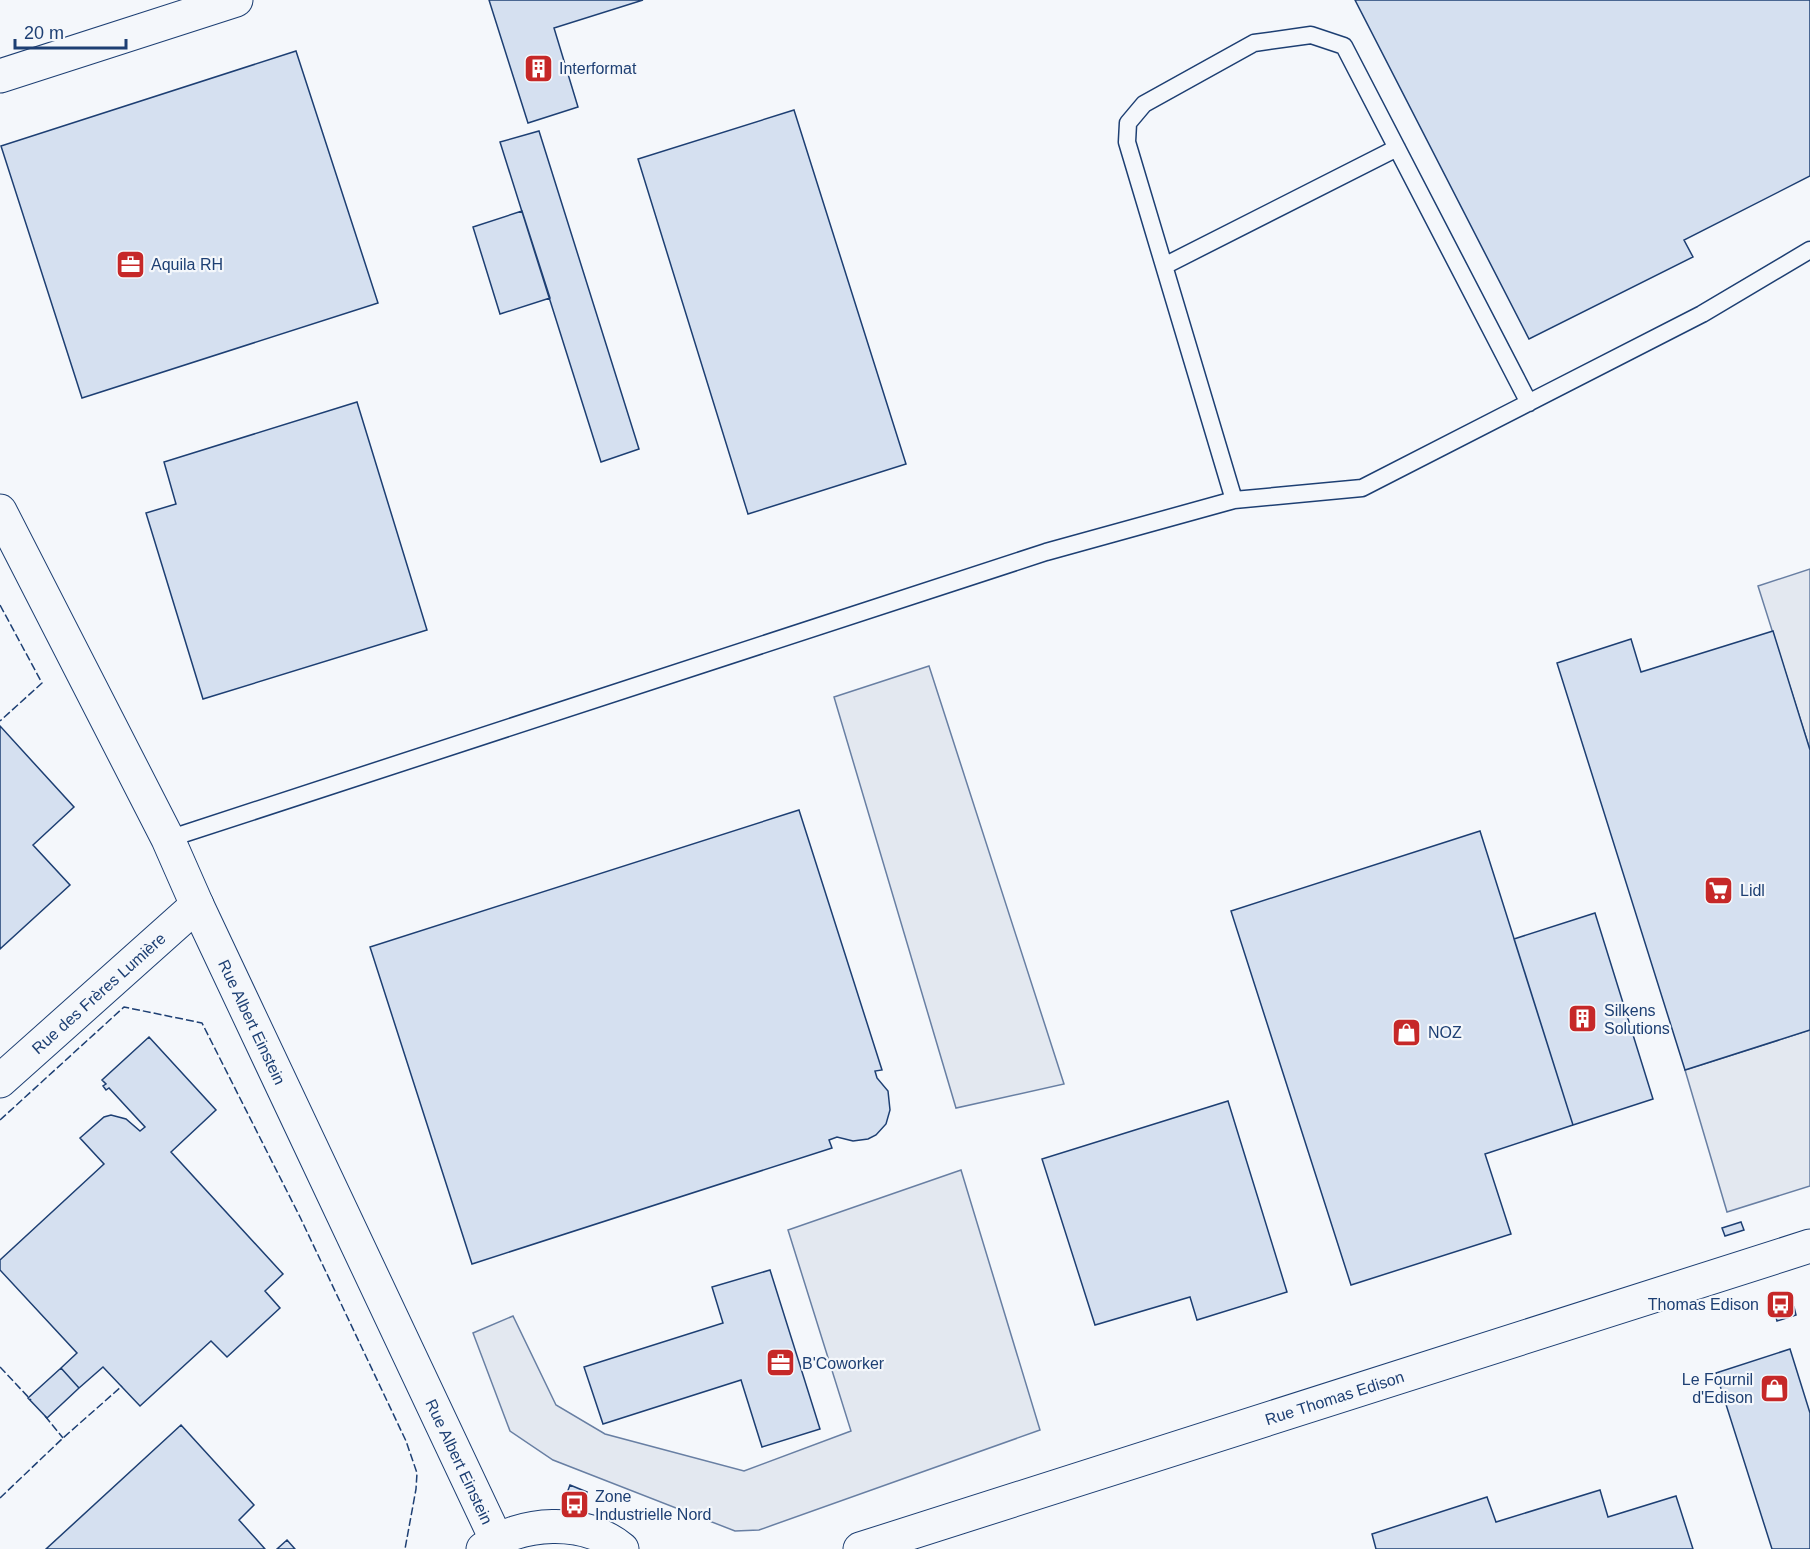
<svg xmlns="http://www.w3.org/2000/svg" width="1810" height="1549" viewBox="0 0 1810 1549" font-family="Helvetica,sans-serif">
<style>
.parking{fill:#e3e8f0;stroke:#687fa3;stroke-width:1.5}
.building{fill:#d5e0f0;stroke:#1d3f73;stroke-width:1.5}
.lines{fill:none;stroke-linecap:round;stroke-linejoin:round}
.lane-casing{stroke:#1d3f73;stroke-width:19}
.street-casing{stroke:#1d3f73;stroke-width:35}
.secondary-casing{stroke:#1d3f73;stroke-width:35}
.lane{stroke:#f4f7fb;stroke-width:16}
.street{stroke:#f4f7fb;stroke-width:33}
.secondary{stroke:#f4f7fb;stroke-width:33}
.fence{stroke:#1d3f73;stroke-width:1.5;stroke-dasharray:8 3;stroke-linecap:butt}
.labels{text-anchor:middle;stroke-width:4.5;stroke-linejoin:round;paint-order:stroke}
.poi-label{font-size:16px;fill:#1d3f73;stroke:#f4f7fb;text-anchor:start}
.street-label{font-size:16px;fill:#1d3f73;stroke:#f4f7fb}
</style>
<rect width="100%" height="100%" fill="#f4f7fb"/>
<!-- parking -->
<path class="parking" d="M1810,569V750L1758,586Z
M929,666L1064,1084L956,1108L834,697Z
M1810,1030V1186L1727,1212L1685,1070Z
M961,1170L1040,1430L759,1530L735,1531L553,1460L510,1431L473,1333L513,1316L556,1405L605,1434L744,1471L851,1431L788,1230Z"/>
<!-- building -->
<path class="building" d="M489,0H643L554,28L578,107L528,123Z
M1355,0H1810V176L1684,240L1693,257L1529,339Z
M296,51L378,303L82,398L1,146Z
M794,110L906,464L748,514L638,159Z
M539,131L639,449L601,462L500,142Z
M522,211L550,298L500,314L473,227Z
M357,402L427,630L203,699L146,513L176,504L164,462Z
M1773,631L1810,750V1030L1685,1070L1557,663L1631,639L1641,672Z
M0,726L74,807L33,845L70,885L0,949Z
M799,810L882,1070L875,1071L877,1078L888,1091L890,1110L886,1124L876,1135L868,1139L853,1141L837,1137L829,1140L832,1148L472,1264L370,947Z
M1480,831L1573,1125L1485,1154L1511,1234L1351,1285L1231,911Z
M1595,913L1653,1099L1573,1125L1514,939Z
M149,1037L216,1110L171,1152L283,1274L265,1291L280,1308L227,1357L211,1341L140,1406L103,1367L79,1388L61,1368L77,1353L0,1270V1260L104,1164L80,1138L104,1117L111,1115L126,1119L140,1131L145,1127L109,1088L106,1090L103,1086L106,1084L102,1080Z
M1228,1101L1287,1292L1197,1320L1190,1297L1095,1325L1042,1159Z
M1741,1222L1744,1230L1725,1236L1722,1228Z
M770,1270L820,1429L762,1447L741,1380L603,1424L584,1367L723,1323L712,1287Z
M1794,1307L1796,1315L1777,1321L1775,1313Z
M1790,1349L1810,1413V1549H1772L1716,1373Z
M61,1368L79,1388L47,1418L28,1398Z
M181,1425L254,1505L239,1520L265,1549H46Z
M570,1485L587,1492L584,1500L567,1493Z
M1600,1490L1608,1517L1676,1496L1693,1549H1376L1372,1534L1487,1497L1496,1522Z
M287,1540L295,1549H277Z"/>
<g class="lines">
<defs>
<path id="lane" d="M1164,266L1397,148
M1234,500L1127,142L1128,123L1144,104L1254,43L1311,35L1344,46L1529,403
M168,839L1046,552L1234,500L1362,488L1702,314L1810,250"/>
<g id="street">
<path d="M0,76L236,0"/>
<path id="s1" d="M0,511L168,839L197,905L496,1539"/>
<path id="s2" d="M0,1081L197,905"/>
</g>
<g id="secondary">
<path d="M483,1549C521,1521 584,1517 622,1549"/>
<path id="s3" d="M860,1549L1810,1246"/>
</g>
</defs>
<!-- lane casing -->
<use href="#lane" class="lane-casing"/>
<!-- street casing -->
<use href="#street" class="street-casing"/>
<!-- secondary casing -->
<use href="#secondary" class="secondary-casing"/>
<!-- lane -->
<use href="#lane" class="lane"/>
<!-- street -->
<use href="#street" class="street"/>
<!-- secondary -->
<use href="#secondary" class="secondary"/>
<!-- fence -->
<path class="fence" d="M0,605L42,683L0,721
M0,1120L124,1007L202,1023L300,1217L406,1441L417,1473L416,1489L405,1549
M0,1367L31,1400
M45,1416L63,1438
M0,1498L63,1438L122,1386"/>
</g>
<!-- icons -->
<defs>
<symbol id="building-square" viewBox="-11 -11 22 22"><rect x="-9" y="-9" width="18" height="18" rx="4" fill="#c62828" stroke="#f4f7fb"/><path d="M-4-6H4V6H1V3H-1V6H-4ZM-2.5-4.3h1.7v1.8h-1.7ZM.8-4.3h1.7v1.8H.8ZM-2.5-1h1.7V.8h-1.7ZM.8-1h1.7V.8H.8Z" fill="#fff"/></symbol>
<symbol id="office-square" viewBox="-11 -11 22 22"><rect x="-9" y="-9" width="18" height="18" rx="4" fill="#c62828" stroke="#f4f7fb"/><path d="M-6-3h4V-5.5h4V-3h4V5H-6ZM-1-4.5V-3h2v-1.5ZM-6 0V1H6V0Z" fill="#fff"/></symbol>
<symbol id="supermarket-square" viewBox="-11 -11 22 22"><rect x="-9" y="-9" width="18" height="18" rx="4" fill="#c62828" stroke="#f4f7fb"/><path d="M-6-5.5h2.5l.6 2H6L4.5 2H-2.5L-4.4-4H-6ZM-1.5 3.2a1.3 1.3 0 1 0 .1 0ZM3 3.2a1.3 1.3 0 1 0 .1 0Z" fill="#fff"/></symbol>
<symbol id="shop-square" viewBox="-11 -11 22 22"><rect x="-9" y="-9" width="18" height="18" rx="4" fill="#c62828" stroke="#f4f7fb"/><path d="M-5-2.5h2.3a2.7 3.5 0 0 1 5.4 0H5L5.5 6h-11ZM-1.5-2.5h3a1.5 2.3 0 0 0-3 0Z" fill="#fff"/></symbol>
<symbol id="bus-square" viewBox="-11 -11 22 22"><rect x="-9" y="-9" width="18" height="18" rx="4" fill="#c62828" stroke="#f4f7fb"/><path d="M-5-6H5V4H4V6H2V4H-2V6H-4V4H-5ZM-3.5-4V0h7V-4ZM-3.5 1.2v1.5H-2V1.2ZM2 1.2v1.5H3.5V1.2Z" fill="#fff"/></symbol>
</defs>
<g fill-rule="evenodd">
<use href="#building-square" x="522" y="52" width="33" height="33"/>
<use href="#office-square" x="114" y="248" width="33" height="33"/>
<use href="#supermarket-square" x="1702" y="874" width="33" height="33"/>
<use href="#building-square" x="1566" y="1002" width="33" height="33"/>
<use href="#shop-square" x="1390" y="1016" width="33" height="33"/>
<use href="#bus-square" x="1764" y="1288" width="33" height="33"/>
<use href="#office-square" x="764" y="1346" width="33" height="33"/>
<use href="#shop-square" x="1758" y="1372" width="33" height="33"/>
<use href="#bus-square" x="558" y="1488" width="33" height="33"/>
</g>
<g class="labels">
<!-- poi labels -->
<g class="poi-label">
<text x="559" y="74">Interformat</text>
<text x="151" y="270">Aquila RH</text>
<text x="1740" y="896">Lidl</text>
<text x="1604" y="1016">Silkens<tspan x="1604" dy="18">Solutions</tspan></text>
<text x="1428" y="1038">NOZ</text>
<text x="1759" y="1310" text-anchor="end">Thomas Edison</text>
<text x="802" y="1369">B'Coworker</text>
<text x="1753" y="1385" text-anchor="end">Le Fournil<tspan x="1753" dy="18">d'Edison</tspan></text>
<text x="595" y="1502">Zone<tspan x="595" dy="18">Industrielle Nord</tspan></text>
</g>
<!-- street labels -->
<g class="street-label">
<text dy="6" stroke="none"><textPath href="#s2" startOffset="132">Rue des Frères Lumière</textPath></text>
<text dy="6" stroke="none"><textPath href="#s1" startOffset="570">Rue Albert Einstein</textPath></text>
<text dy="6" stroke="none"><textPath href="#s3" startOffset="498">Rue Thomas Edison</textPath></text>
<text dy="6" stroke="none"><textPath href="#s1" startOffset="1056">Rue Albert Einstein</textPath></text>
</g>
</g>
<!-- scale -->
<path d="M15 39v9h111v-9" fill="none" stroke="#1d3f73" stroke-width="3"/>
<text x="24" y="39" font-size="18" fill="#1d3f73" stroke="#f4f7fb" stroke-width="4.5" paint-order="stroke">20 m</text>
</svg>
